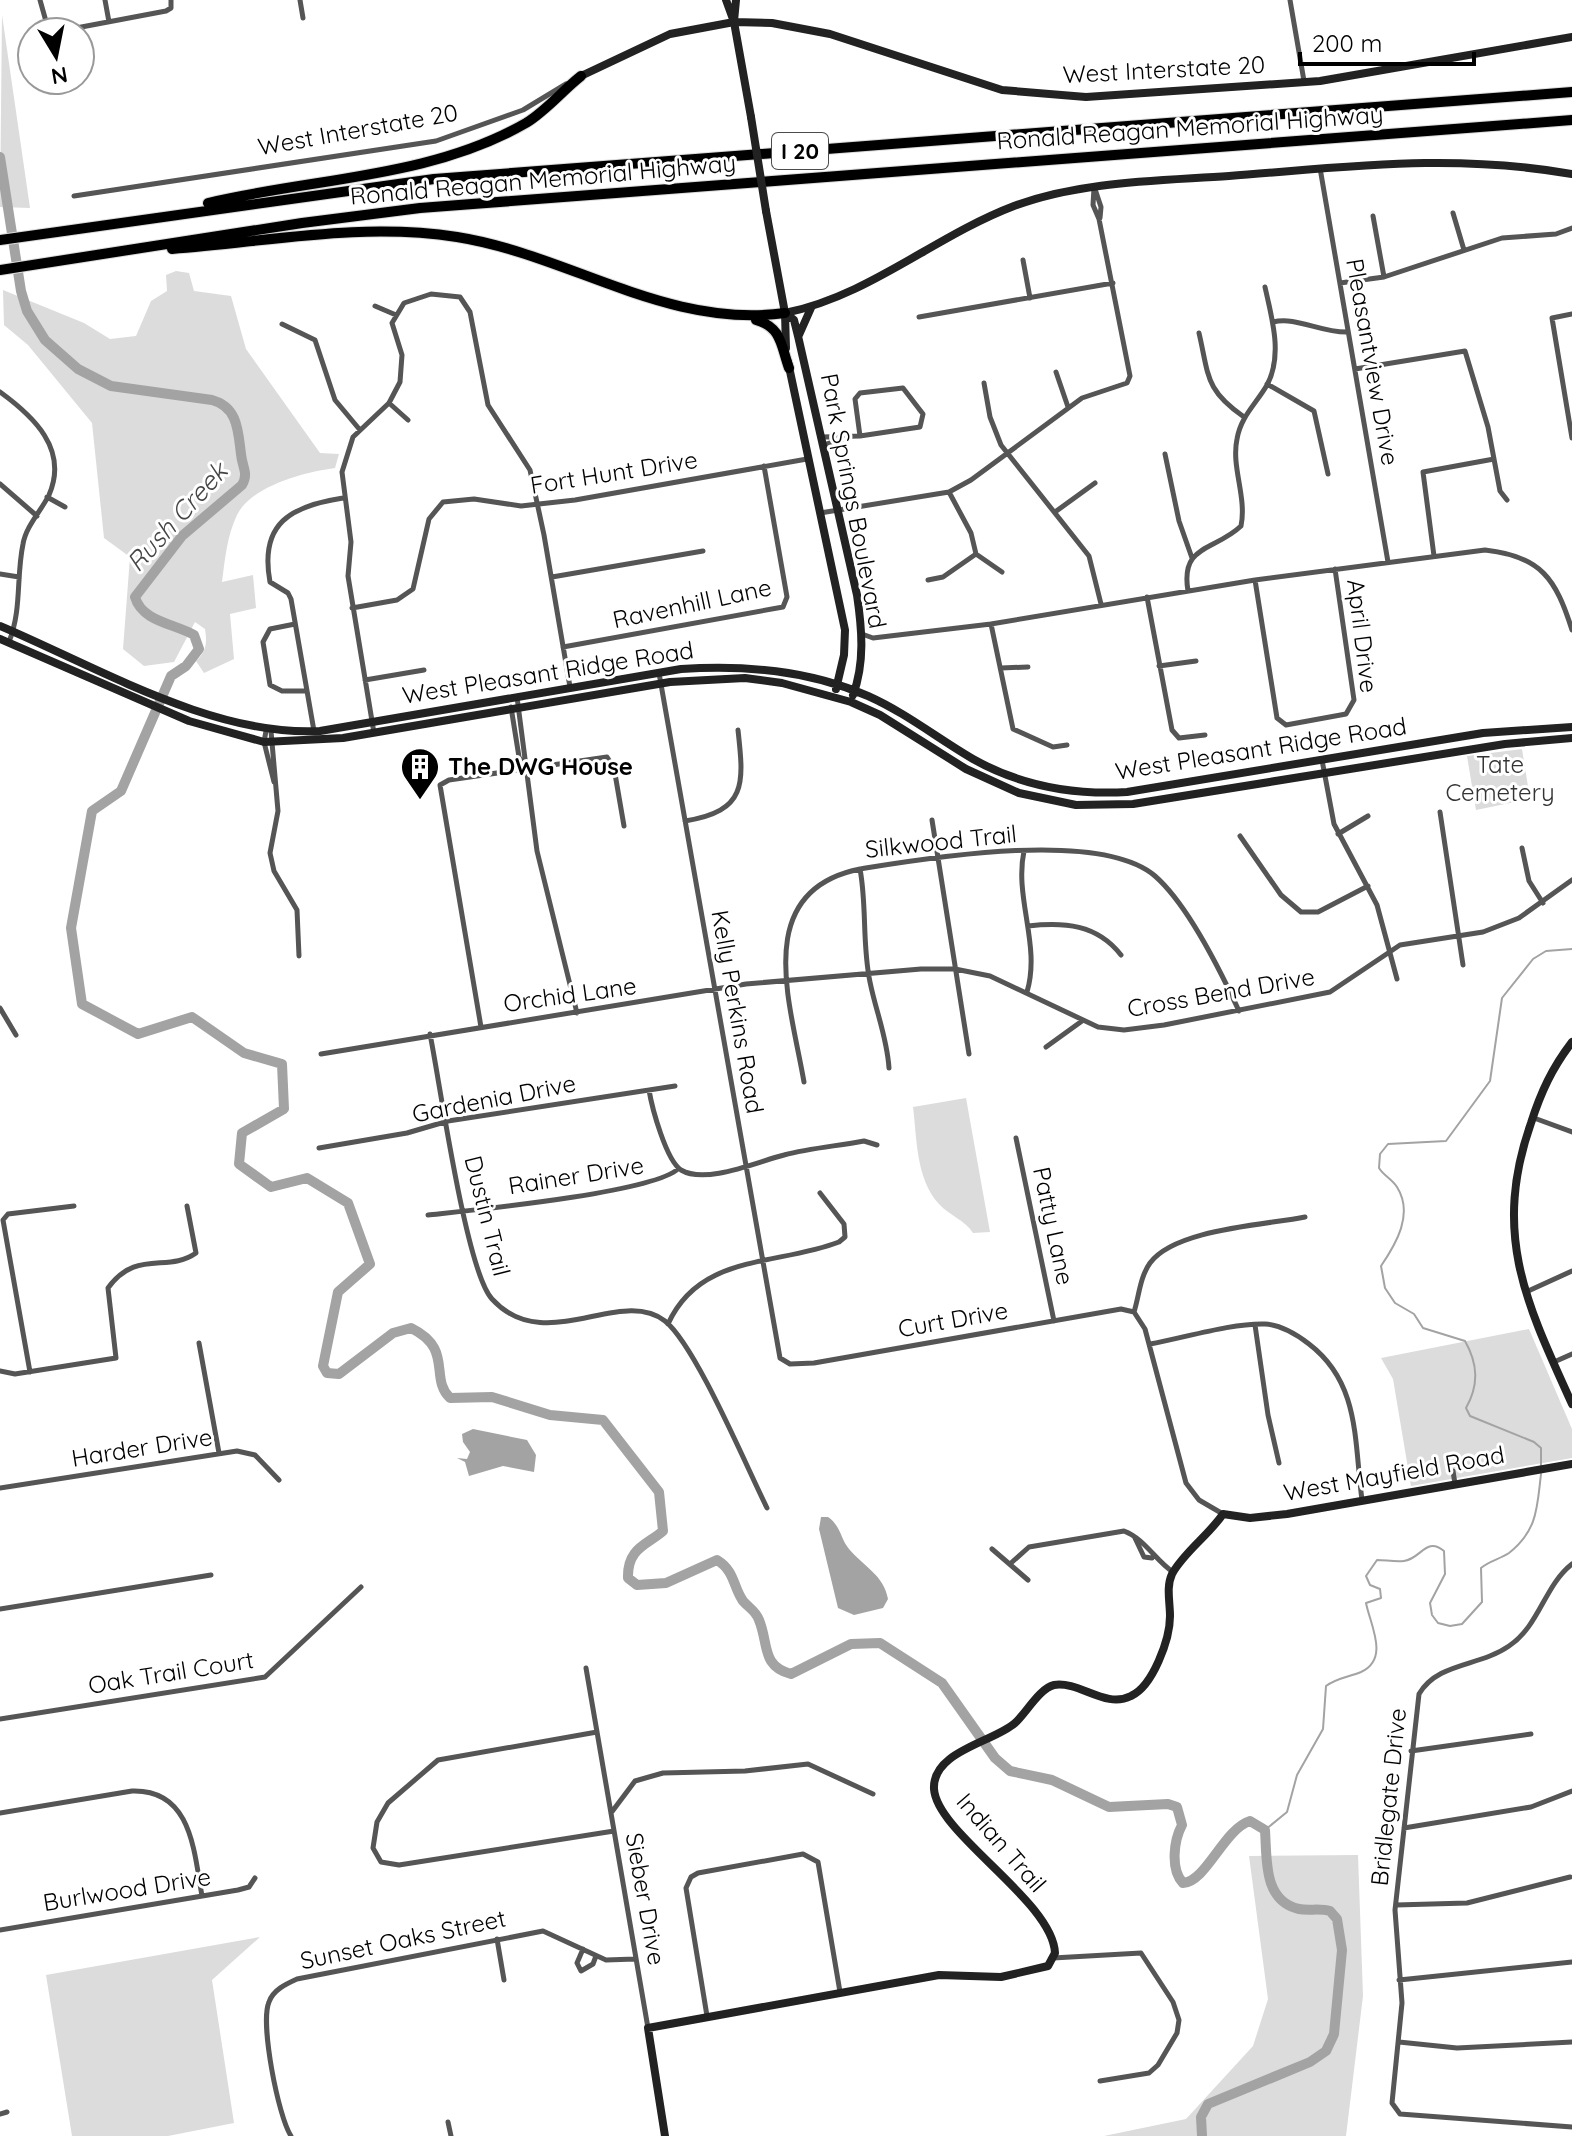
<svg xmlns="http://www.w3.org/2000/svg" width="1572" height="2136" viewBox="0 0 1572 2136" font-family="Quicksand,sans-serif">
<style>
.green{fill:#dcdcdc}
.water{fill:#a3a3a3}
.lines{fill:none;stroke-linecap:round;stroke-linejoin:round}
.stream{stroke:#a3a3a3;stroke-width:2}
.river{stroke:#a3a3a3;stroke-width:10}
.highway-casing{stroke:#dbdbdb;stroke-width:12}
.street{stroke:#555;stroke-width:5}
.secondary{stroke:#222;stroke-width:8}
.highway{stroke:#000;stroke-width:10}
.secondary-bridge{stroke:#222;stroke-width:8}
.labels{text-anchor:middle;stroke-width:6;stroke-linejoin:round;paint-order:stroke}
.shield{fill:#fff;stroke:#4c4c4c;stroke-width:2}
.shield-label{font-size:22px;font-weight:bold;fill:#000}
.street-label{font-size:24px;fill:#000;stroke:#fff}
.park-label{font-size:24px;fill:#333;stroke:#fff}
.poi-label{font-size:24px;font-weight:bold;fill:#000;stroke:#fff;text-anchor:start}
.water-label{font-size:26px;font-style:italic;fill:#444;stroke:#fff}
</style>
<rect width="100%" height="100%" fill="#fff"/>
<!-- green -->
<path class="green" d="M2,15L30,208L0,207Z
M176,271L189,273L194,291L231,296L246,349L320,453L339,454L335,468C305,472 251,486 237,515C227,536 225,559 222,582L253,575L256,608L230,614L234,659L204,673L196,661C207,651 207,642 205,629L195,622L174,662L144,666L123,649L130,557L104,538L92,423L28,345L4,325L3,290L84,323L110,339L136,336L151,301L167,291L166,275Z
M1522,749L1530,799L1476,810L1467,756Z
M966,1098L990,1232L973,1233C965,1220 950,1216 939,1204C916,1179 917,1139 913,1107Z
M1529,1329L1572,1429V1458L1411,1486L1393,1379L1381,1358Z
M1358,1855L1363,1996L1346,2136H1104L1186,2119L1253,2046L1268,1999L1249,1856Z
M260,1937L212,1980L234,2123L168,2136H72L46,1975Z"/>
<!-- water -->
<path class="water" d="M473,1429L527,1440L536,1455L534,1472L503,1466L469,1476L465,1462L457,1458L467,1459L470,1452L463,1442L462,1434Z
M821,1517H828C841,1526 840,1538 849,1549C863,1566 884,1575 888,1599L883,1608L854,1615L838,1608L819,1529Z"/>
<g class="lines">
<!-- stream -->
<path class="stream" d="M1541,1467V1448L1534,1442L1470,1416L1466,1408C1479,1385 1478,1364 1465,1341L1423,1328L1414,1314L1395,1303L1385,1288L1381,1266C1396,1244 1414,1214 1397,1187C1392,1179 1384,1176 1379,1168L1380,1154L1388,1144L1446,1141L1490,1081L1502,998L1533,959L1546,951L1572,949
M1265,1830L1287,1812L1297,1775L1323,1729L1326,1686C1337,1678 1349,1677 1361,1672C1390,1659 1370,1624 1366,1603L1381,1598L1380,1589L1370,1585L1366,1576L1377,1560C1385,1560 1395,1562 1404,1561C1421,1559 1426,1536 1444,1551L1445,1574L1430,1603L1432,1615L1438,1623L1450,1626L1462,1624L1482,1602L1481,1568C1489,1561 1500,1559 1509,1553C1538,1530 1537,1507 1541,1474"/>
<!-- river -->
<path class="river" d="M0,157L21,291L27,311L45,340L78,369L111,386L212,400C238,407 238,431 241,454C242,467 249,473 242,485L182,536L135,597C142,622 176,624 194,635L199,649L186,666L171,676L121,791L92,811L71,928L82,1004L138,1034L192,1017L244,1053L282,1064L284,1109L242,1133L239,1164L271,1187L307,1178L348,1203L370,1264L338,1292L323,1366L327,1373L339,1374L393,1333L411,1328C454,1349 429,1378 450,1398L492,1397L550,1415L603,1420L659,1492L663,1531C647,1545 627,1548 628,1578L637,1585L666,1583L717,1560C735,1571 733,1587 743,1601C749,1608 756,1611 759,1620C769,1644 761,1666 791,1674L851,1644L880,1643L942,1683L995,1758L1010,1771L1052,1780L1109,1807L1168,1804L1177,1807L1182,1825C1174,1840 1170,1869 1183,1883C1206,1882 1224,1829 1250,1821L1265,1830C1267,1859 1263,1901 1299,1909C1309,1911 1320,1908 1330,1911L1337,1919L1342,1950L1334,2034L1326,2051L1310,2062L1208,2104L1201,2117L1202,2136"/>
<defs>
<path id="highway" d="M208,203C313,178 431,178 526,123C547,110 562,91 581,76
M0,240L434,179L1572,92
M172,249C267,242 359,222 457,237C570,255 667,329 785,313
M0,270L302,223L420,208L1572,120
M756,320C782,327 781,346 789,368"/>
</defs>
<!-- highway casing -->
<use href="#highway" class="highway-casing"/>
<!-- street -->
<path class="street" d="M40,0L49,32
M105,0L109,22
M300,0L303,18
M1290,0L1304,81
M55,32L166,11L171,8V0
M1320,168L1388,562
M1095,189L1101,207L1100,218
M74,196L436,141L523,110L566,84
M1453,213L1464,250
M1373,216L1384,277
M1023,260L1030,298
M1340,283L1384,277L1502,238L1556,234L1572,228
M375,306L396,315
M1572,314L1552,318L1572,438
M919,317L1113,283
M1273,322C1296,316 1321,333 1348,332
M282,324L315,340L335,400L360,430
M1199,333C1209,376 1205,390 1244,417
M1355,369L1465,351L1488,427L1500,491L1507,500
M1056,372L1068,407
M984,383L990,417L1001,445L1089,556L1101,604
M1267,384L1314,411L1328,474
M0,392C33,416 69,449 49,495C41,511 26,526 23,544C16,578 22,609 9,642
M389,403L408,420
M822,437L860,436L920,427L923,414L903,388L860,393L855,399L860,436
M824,445L849,437
M1165,454L1179,521L1192,558
M0,484L37,516
M949,492L971,533L976,554
M47,497L65,507
M1055,512L1095,483
M820,513L949,492L971,480L1082,398L1127,383L1130,376L1099,219L1093,205L1094,188
M976,554L1002,572
M1434,556L1423,472L1494,459
M0,574L19,577
M552,577L703,551
M928,580L943,577L976,554
M1255,580L1277,718L1286,725L1346,714L1354,700L1335,569
M1188,591C1180,544 1215,551 1241,526C1247,497 1231,467 1237,439C1241,416 1256,404 1267,385C1283,355 1272,319 1265,287
M1147,597L1172,730L1179,738L1205,735
M352,608L397,600L413,589L429,519L443,502L474,499L521,506L575,500L807,459
M295,624L270,629L263,642L270,685L282,691H306
M991,624L1013,729L1053,747L1067,745
M862,634L873,638L991,624L1255,580L1485,550C1541,556 1556,579 1572,630
M563,647L783,607L787,597L764,466
M1159,666L1196,661
M1001,668L1028,667
M659,673L780,1358L790,1364L814,1363L1121,1309L1134,1312
M365,680L424,670
M517,697L537,851L577,1013
M511,707L519,757L525,767
M266,731L264,742L274,782
M271,731L278,811L270,853L274,871L297,910L299,956
M314,731L291,599L288,593L270,582C259,523 291,506 343,498
M374,733L348,576L351,542L342,472L353,437L389,403L400,382L402,355L392,323L404,303L431,294L460,297L470,312L488,405L530,470L544,535L570,687
M1322,760L1334,824L1377,905L1397,979
M1440,812L1463,965
M932,820L969,1054
M685,821C747,811 744,784 738,730
M1338,834L1368,816
M1240,836L1281,895L1301,912H1318L1368,886
M1522,848L1529,881L1543,903
M1024,851C1014,898 1041,945 1027,992
M860,869C867,906 862,945 870,982C876,1012 887,1037 889,1068
M1028,926C1064,922 1097,924 1121,955
M0,1008L16,1035
M481,1027L440,785L449,780L607,757L614,768L624,826
M430,1034C440,1083 466,1271 492,1299C545,1357 620,1286 665,1321C696,1346 746,1466 767,1508
M1046,1047L1082,1021
M321,1054L746,984L921,969H955L990,976L1098,1027L1124,1030L1164,1025L1330,992L1400,945L1483,932L1519,918L1572,880
M804,1082C791,1005 750,891 860,869C928,858 1100,829 1155,876C1187,904 1221,972 1239,1011
M649,1090C652,1108 666,1160 681,1170C706,1185 759,1161 784,1155C810,1148 838,1146 864,1141L877,1145
M1534,1118L1572,1132
M1016,1138L1054,1321
M319,1148L407,1133L448,1121L675,1086
M428,1215C474,1210 651,1193 678,1169
M1526,1292L1572,1271
M1134,1312L1145,1329L1186,1483L1199,1500L1223,1514
M1134,1312C1139,1296 1140,1277 1150,1263C1175,1229 1265,1225 1305,1217
M668,1324C700,1253 777,1266 839,1242L845,1237L844,1224L820,1193
M1255,1325L1268,1415L1279,1463
M199,1343L219,1453
M1150,1344C1184,1338 1231,1323 1265,1324C1281,1325 1296,1334 1309,1344C1360,1383 1354,1440 1362,1500
M1554,1362L1572,1354
M0,1371L15,1374L116,1358L108,1288C136,1249 168,1273 196,1253L187,1206
M30,1372L3,1220L8,1214L74,1206
M1453,1471L1455,1484
M0,1488L237,1451L255,1455L279,1480
M1135,1538L1144,1557L1152,1558
M992,1549L1028,1580
M1011,1563L1029,1547L1124,1531C1145,1539 1155,1560 1173,1572
M1572,1564C1544,1586 1540,1625 1509,1646C1479,1667 1438,1662 1419,1694L1395,1910L1402,2003L1392,2103L1400,2114L1572,2127
M0,1609L211,1575
M586,1668L648,2028
M0,1719L265,1677L361,1587
M597,1732L438,1760L388,1803L377,1822L373,1848L381,1862L399,1865L614,1831
M1411,1751L1531,1734
M0,1813L132,1791C192,1789 194,1852 202,1896
M611,1813L635,1781L663,1773L745,1771L808,1764L873,1794
M1404,1828L1531,1807L1572,1791
M1396,1905L1467,1903L1570,1877
M0,1930L238,1890L249,1887L255,1878
M497,1939L504,1980
M583,1949L577,1963L581,1971L593,1964L596,1956
M1053,1958L1141,1953L1173,2002L1179,2020L1177,2033L1158,2065L1149,2073L1100,2081
M1399,1980L1572,1962
M707,2016L686,1888L691,1877L698,1873L803,1854L818,1862L840,1992
M1399,2042L1457,2048L1572,2042
M0,2114L7,2112
M448,2122L451,2136
M291,2136C278,2116 260,2023 269,2002C273,1990 286,1984 297,1979L543,1931L606,1960L635,1959"/>
<!-- secondary -->
<path class="secondary" d="M726,0L734,22L751,117
M734,21L736,0
M581,76L670,34L734,22L772,23L830,34L1002,90L1086,97L1320,81L1572,37
M766,211L785,313L786,348
M785,313C869,296 935,236 1014,206C1081,181 1158,181 1229,176C1349,167 1451,153 1572,174
M785,313L794,320L798,336L857,595C862,629 865,663 853,695
M799,335L811,308
M788,362L845,630L844,655L836,689
M0,626C97,667 214,737 320,731L681,669C745,665 808,670 868,696C906,713 937,738 973,759C1021,786 1073,795 1127,792L1483,733L1572,727
M0,639L189,721L264,742L343,738L670,682L745,678L782,683L851,702L880,715L966,769L1019,793L1076,805L1133,804L1505,744L1572,738
M1572,1042C1552,1068 1541,1092 1531,1123C1492,1234 1526,1303 1572,1404
M665,2136L648,2028L939,1975L1001,1977L1048,1966L1055,1953C1053,1901 937,1834 934,1789C932,1751 994,1742 1015,1723C1026,1713 1040,1688 1054,1685C1080,1681 1105,1709 1131,1696C1153,1686 1170,1639 1170,1616C1170,1602 1166,1587 1172,1574C1184,1552 1209,1535 1223,1514L1250,1518L1287,1514L1572,1464"/>
<!-- highway -->
<use href="#highway" class="highway"/>
<!-- secondary-bridge -->
<path class="secondary-bridge" d="M751,117L766,211"/>
</g>
<!-- icons -->
<defs>
<symbol id="building-pin" viewBox="-11 -11 22 30"><path d="M0 17L-7.5 6A9.5 9.5 0 1 1 7.5 6Z" fill="#000" stroke="#fff"/><path d="M-4-6H4V6H1V3H-1V6H-4ZM-2.5-4.3h1.7v1.8h-1.7ZM.8-4.3h1.7v1.8H.8ZM-2.5-1h1.7V.8h-1.7ZM.8-1h1.7V.8H.8Z" fill="#fff"/></symbol>
</defs>
<g fill-rule="evenodd">
<use href="#building-pin" x="398" y="745" width="44" height="60"/>
</g>
<g class="labels">
<!-- shield labels -->
<rect class="shield" x="772" y="133" width="56" height="36" rx="6"/>
<g class="shield-label">
<text x="800" y="159">I 20</text>
</g>
<!-- street labels -->
<g class="street-label">
<text transform="translate(1164 70) rotate(-3)" y="8">West Interstate 20</text>
<text transform="translate(1190 128) rotate(-4)" y="8">Ronald Reagan Memorial Highway</text>
<text transform="translate(358 130) rotate(-10)" y="8">West Interstate 20</text>
<text transform="translate(543 180) rotate(-5)" y="8">Ronald Reagan Memorial Highway</text>
<text transform="translate(1372 362) rotate(80)" y="8">Pleasantview Drive</text>
<text transform="translate(614 473) rotate(-9)" y="8">Fort Hunt Drive</text>
<text transform="translate(853 501) rotate(79)" y="8">Park Springs Boulevard</text>
<text transform="translate(692 604) rotate(-12)" y="8">Ravenhill Lane</text>
<text transform="translate(1362 636) rotate(83)" y="8">April Drive</text>
<text transform="translate(548 673) rotate(-9)" y="8">West Pleasant Ridge Road</text>
<text transform="translate(1261 749) rotate(-9)" y="8">West Pleasant Ridge Road</text>
<text transform="translate(941 842) rotate(-6)" y="8">Silkwood Trail</text>
<text transform="translate(1221 993) rotate(-10)" y="8">Cross Bend Drive</text>
<text transform="translate(570 995) rotate(-8)" y="8">Orchid Lane</text>
<text transform="translate(737 1012) rotate(80)" y="8">Kelly Perkins Road</text>
<text transform="translate(494 1099) rotate(-11)" y="8">Gardenia Drive</text>
<text transform="translate(576 1176) rotate(-9)" y="8">Rainer Drive</text>
<text transform="translate(487 1216) rotate(76)" y="8">Dustin Trail</text>
<text transform="translate(1053 1226) rotate(78)" y="8">Patty Lane</text>
<text transform="translate(953 1320) rotate(-10)" y="8">Curt Drive</text>
<text transform="translate(142 1448) rotate(-9)" y="8">Harder Drive</text>
<text transform="translate(1394 1474) rotate(-10)" y="8">West Mayfield Road</text>
<text transform="translate(171 1673) rotate(-9)" y="8">Oak Trail Court</text>
<text transform="translate(1389 1797) rotate(-84)" y="8">Bridlegate Drive</text>
<text transform="translate(1001 1843) rotate(49)" y="8">Indian Trail</text>
<text transform="translate(127 1890) rotate(-9)" y="8">Burlwood Drive</text>
<text transform="translate(645 1899) rotate(80)" y="8">Sieber Drive</text>
<text transform="translate(403 1940) rotate(-12)" y="8">Sunset Oaks Street</text>
</g>
<!-- park labels -->
<g class="park-label">
<text x="1500" y="773">Tate<tspan x="1500" dy="28">Cemetery</tspan></text>
</g>
<!-- poi labels -->
<g class="poi-label">
<text x="448" y="775">The DWG House</text>
</g>
<!-- water labels -->
<g class="water-label">
<text transform="translate(177 517) rotate(-48)" y="9">Rush Creek</text>
</g>
</g>
<!-- north arrow -->
<g transform="translate(56 56) rotate(170)"><circle r="38" fill="#ffffff" stroke="#999999" stroke-width="2"/>
<path d="M0-6L14 30L0 20L-14 30Z" fill="#000000"/>
<text y="-12" font-size="22" font-weight="bold" text-anchor="middle" fill="#000000">N</text>
</g>
<!-- scale -->
<path d="M1300 52v12h174v-12" fill="none" stroke="#000000" stroke-width="4"/>
<text x="1312" y="52" font-size="24" fill="#000000" stroke="#ffffff" stroke-width="6" paint-order="stroke">200 m</text>
</svg>
